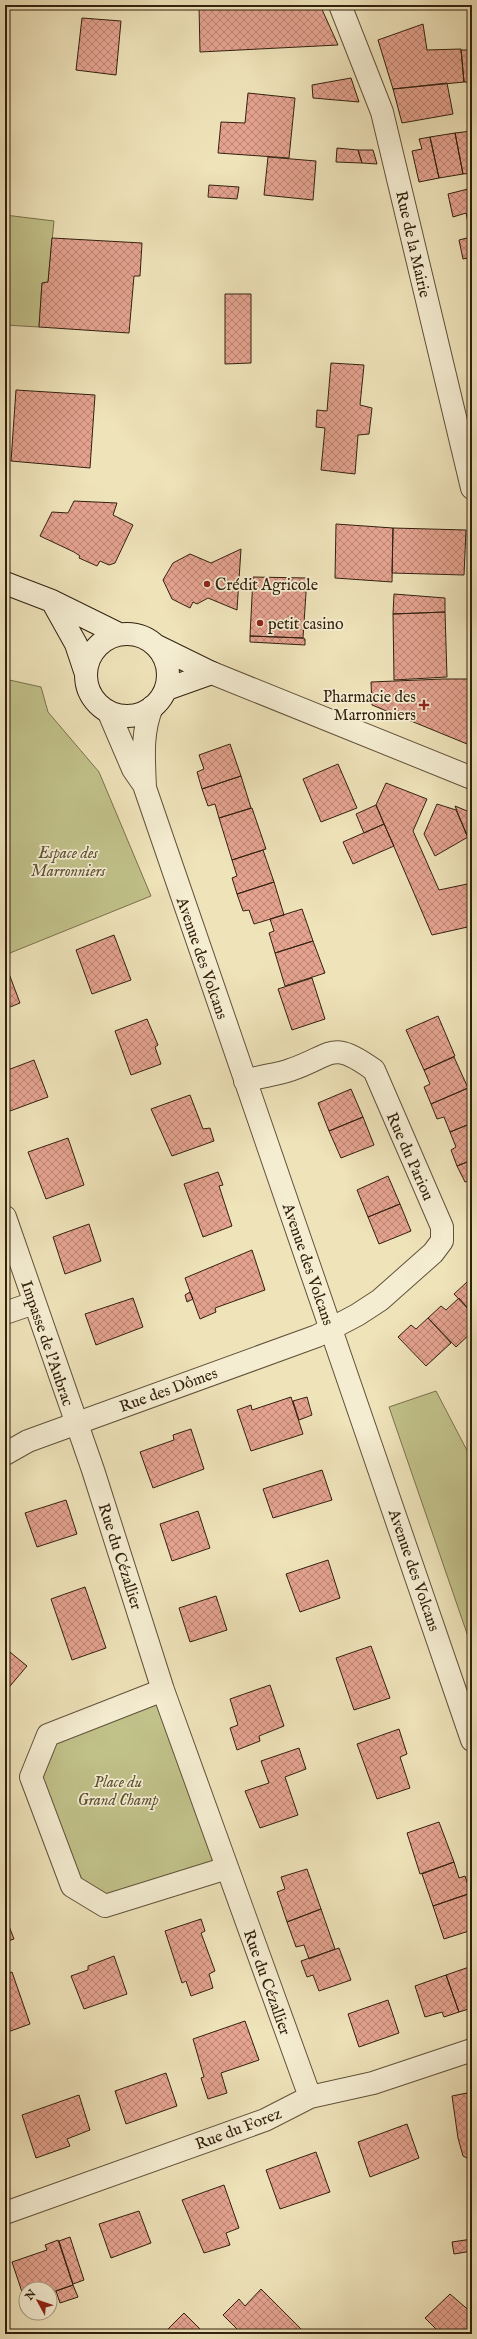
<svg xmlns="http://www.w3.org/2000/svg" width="477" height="2339" viewBox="0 0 477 2339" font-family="'IM FELL English',serif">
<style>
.park{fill:#c1c18a;stroke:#7a714c}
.building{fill:url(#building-cross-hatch);stroke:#32210f}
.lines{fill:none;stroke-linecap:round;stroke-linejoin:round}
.minor-casing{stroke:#61523a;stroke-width:24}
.tertiary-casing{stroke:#61523a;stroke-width:24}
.secondary-casing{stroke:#32210f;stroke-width:24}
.minor{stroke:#f5edd2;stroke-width:22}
.tertiary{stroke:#f5edd2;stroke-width:22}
.secondary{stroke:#f5edd2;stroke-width:22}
.poi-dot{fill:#8f2418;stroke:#f5edd2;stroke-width:1.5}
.labels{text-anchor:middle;stroke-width:3.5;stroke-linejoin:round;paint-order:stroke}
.street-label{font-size:16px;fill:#32210f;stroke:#f5edd2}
.poi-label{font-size:16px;fill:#32210f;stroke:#f5edd2;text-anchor:start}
.park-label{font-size:16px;font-style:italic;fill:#5d5134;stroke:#f5edd2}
</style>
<defs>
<pattern id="building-cross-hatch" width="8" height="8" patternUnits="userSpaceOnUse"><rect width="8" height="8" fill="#e5a390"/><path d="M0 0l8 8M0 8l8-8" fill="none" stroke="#ba8474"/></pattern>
</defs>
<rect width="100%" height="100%" fill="#efe3ba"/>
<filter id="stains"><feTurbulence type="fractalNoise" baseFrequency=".005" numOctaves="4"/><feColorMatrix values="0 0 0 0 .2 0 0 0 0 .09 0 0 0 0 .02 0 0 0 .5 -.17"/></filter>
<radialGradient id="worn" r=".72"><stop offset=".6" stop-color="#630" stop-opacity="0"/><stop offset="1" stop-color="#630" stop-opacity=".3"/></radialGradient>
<!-- park -->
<path class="park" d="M5,215L54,221L48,282L42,283L39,327L5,325Z
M5,679L41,687L48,712L99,772L151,896L5,955Z
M436,1391L472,1460V1648L389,1407Z
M163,1690L227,1868L105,1906L72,1886L31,1777L48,1735Z"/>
<!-- building -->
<path class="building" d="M320,5L338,45L200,52L199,6Z
M82,18L121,21L116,75L76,70Z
M423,24L427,50L461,49L464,82L393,89L378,40Z
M461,50H472V82H464Z
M351,78L359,102L313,98L312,85Z
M447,83L453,114L402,123L393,89Z
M248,93L295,98L289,158L218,153L221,122L245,123Z
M472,131V173L463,174L455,133Z
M455,133L463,174L439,178L430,137Z
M430,137L439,178L419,182L412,151L422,149L419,139Z
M337,148L358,150L362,163L336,162Z
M358,150H373L377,164L362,163Z
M268,157L316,161L313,200L264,195Z
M209,185L239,187L237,199L208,197Z
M472,188V257L463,259L459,240L471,237L466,213L453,217L448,194Z
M52,238L142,243L140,276H134L129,333L39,327L42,283L48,282Z
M225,294H251V363L225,364Z
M331,363L364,365L360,405L372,408L369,434L358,435L355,474L321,470L325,428L316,427L317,410L327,411Z
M16,390L95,395L90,468L11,461Z
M74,501L117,503L113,515L133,525L115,563L109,565L100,561L97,566L79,558L80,556L74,552L40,536L52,512L68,513Z
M336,524L393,528L392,582L335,578Z
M393,528L466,530L464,575L392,573Z
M241,549L237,610L208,598L197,604L193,602L190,608L172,599L163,580L173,563L190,554L211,563Z
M253,577L307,578L303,638L250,636Z
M394,594L445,598V612L393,614Z
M445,612L447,677L394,680L393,614Z
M250,636L303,638L305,639V645L250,642Z
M443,679H472V746L372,705L371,682Z
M230,744L241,776L202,789L197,772L204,769L199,755Z
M338,764L357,808L321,822L303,779Z
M241,776L251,808L219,818L215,804L208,806L202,789Z
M386,783L427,799L413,831L439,890L472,883V926L432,935L376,805Z
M437,804L456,810L468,837L435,856L424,834Z
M376,805L384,824L364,833L356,814Z
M455,806L472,813V834L467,836Z
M252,808L266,849L232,860L219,818Z
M384,824L394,846L353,864L343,842Z
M472,834V848L467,836Z
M263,850L274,882L237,894L232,878L237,876L232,860Z
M274,882L284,915L254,924L249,910L243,911L237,894Z
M302,909L313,941L275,953L269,933L274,931L270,919Z
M114,935L131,980L92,994L76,950Z
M313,941L325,973L285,986L275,953Z
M8,971L20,1003L5,1009V972Z
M312,978L325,1019L292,1030L278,989Z
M438,1016L455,1056L424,1070L406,1030Z
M147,1019L158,1045L155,1047L161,1064L131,1075L115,1031Z
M454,1057L468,1088L431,1104L424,1087L430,1084L424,1070Z
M34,1060L48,1097L10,1111L5,1098V1071Z
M468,1088L472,1099V1123L450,1132L444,1117L437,1119L431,1104Z
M351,1089L363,1117L329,1131L318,1103Z
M190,1095L203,1129L210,1128L214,1141L172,1156L151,1109Z
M363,1117L374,1145L341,1158L329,1131Z
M472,1123V1160L457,1166L451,1150L456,1147L450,1132Z
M68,1138L84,1185L46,1199L28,1152Z
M472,1160V1184L471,1180L465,1182L457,1166Z
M218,1172L223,1185L219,1186L232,1226L203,1237L184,1184Z
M388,1176L400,1204L368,1217L357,1190Z
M400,1204L411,1231L379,1244L368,1217Z
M89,1224L101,1261L65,1274L53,1237Z
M252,1250L265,1290L215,1308L216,1312L200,1319L185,1278Z
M467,1282L472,1286V1313L454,1294Z
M190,1292L193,1299L187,1302L185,1295Z
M133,1298L143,1327L96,1345L85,1314Z
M459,1298L472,1313V1332L456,1347L428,1318L441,1306L446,1310Z
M428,1318L451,1343L426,1366L398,1337L411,1325L416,1329Z
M5,1391L9,1402L5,1404Z
M291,1397L303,1434L251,1451L237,1410L251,1405L252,1410Z
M307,1397L312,1415L299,1420L293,1401Z
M191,1429L204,1469L153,1488L140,1452L174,1440L173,1435Z
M322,1470L332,1500L273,1518L263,1489Z
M66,1500L77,1534L37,1547L25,1513Z
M198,1511L210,1548L172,1561L160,1524Z
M328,1560L340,1598L300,1612L286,1574Z
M85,1587L106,1648L72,1660L51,1599Z
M216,1596L227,1630L190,1642L179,1608Z
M371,1646L390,1698L354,1710L336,1658Z
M5,1648L27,1666L5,1692Z
M270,1685L284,1726L259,1736L260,1741L237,1750L230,1728L238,1725L230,1699Z
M399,1729L407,1754L400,1757L410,1788L377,1799L357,1744Z
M299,1748L306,1769L285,1777L298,1815L260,1828L245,1791L269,1783L261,1761Z
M439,1822L454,1862L420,1874L407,1833Z
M454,1862L459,1878L465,1876L471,1893L433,1906L422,1874Z
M307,1869L321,1909L287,1922L277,1892L285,1889L281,1877Z
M471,1893L472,1930L444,1939L433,1906Z
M321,1909L335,1949L309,1959L304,1945L296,1947L287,1922Z
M5,1916L14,1939L5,1942Z
M201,1919L205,1931L201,1933L215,1971L209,1974L213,1988L191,1996L186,1981L182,1983L165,1931Z
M339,1948L351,1980L319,1991L313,1975L307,1977L301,1961Z
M114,1956L127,1994L84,2009L71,1976L88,1970V1966Z
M472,1966V2008L459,2012L446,1975Z
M12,1972L30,2024L5,2033V1975Z
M446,1975L459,2012L444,2017L442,2012L425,2017L415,1986Z
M388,2000L399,2033L359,2047L348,2014Z
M245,2021L259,2060L221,2073L227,2093L208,2099L201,2078L204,2077L193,2039Z
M166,2073L177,2106L126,2124L115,2091Z
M472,2092V2157L467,2158L463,2156L458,2138L452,2096Z
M79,2095L90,2130L67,2139L70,2146L36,2158L22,2115Z
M407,2124L419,2158L370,2177L358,2142Z
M316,2152L330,2192L280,2209L266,2170Z
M224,2185L239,2228L226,2233L230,2245L204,2253L182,2200Z
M139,2211L151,2243L111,2258L99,2224Z
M70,2237L84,2280L73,2284L59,2241Z
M472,2239V2251L454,2254L452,2242Z
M58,2240L73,2285L50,2293V2289H26L25,2301L12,2262L47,2250L45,2245Z
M73,2285L78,2297L60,2303L56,2291Z
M261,2289L306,2334H242L223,2315L239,2299L245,2306Z
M450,2294L472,2313V2334H441L425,2318Z
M184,2313L205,2334H173L168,2329Z"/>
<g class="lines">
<defs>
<path id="minor" d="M212,673L472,778
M152,707C141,733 144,760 145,788L472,1740
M109,713L133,769L144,785
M5,1217L93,1470L163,1690L310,2097
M5,1313L34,1303
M5,1454L28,1441L317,1336L357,1315L380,1300L433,1253L442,1241V1227L374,1070C330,1038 333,1056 290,1070C276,1075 260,1076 245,1081
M163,1690L48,1735L31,1777L72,1886L105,1906L227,1868
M5,2213L265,2120L310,2097L373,2083L472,2050"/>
<path id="tertiary" d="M340,5L382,112L472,488"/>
<path id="secondary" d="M5,583L52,601L119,634
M52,601L76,644L85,671
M86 675a41 41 0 1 1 82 0a41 41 0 1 1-82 0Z
M157,646L212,673
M167,689L212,673"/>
</defs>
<!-- minor casing -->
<use href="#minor" class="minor-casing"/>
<!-- tertiary casing -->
<use href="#tertiary" class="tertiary-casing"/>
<!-- secondary casing -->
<use href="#secondary" class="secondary-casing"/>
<!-- minor -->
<use href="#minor" class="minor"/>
<!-- tertiary -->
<use href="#tertiary" class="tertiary"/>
<!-- secondary -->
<use href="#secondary" class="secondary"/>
</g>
<!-- markers -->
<g class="poi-dot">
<circle cx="207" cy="584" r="4"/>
<circle cx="260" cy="623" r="4"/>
<path d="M422 699h4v4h4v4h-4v4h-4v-4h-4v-4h4z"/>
</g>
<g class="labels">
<!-- street labels -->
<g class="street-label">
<text transform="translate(414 244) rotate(77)" y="6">Rue de la Mairie</text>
<text transform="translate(203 958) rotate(71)" y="6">Avenue des Volcans</text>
<text transform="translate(411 1156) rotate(66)" y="6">Rue du Pariou</text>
<text transform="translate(309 1264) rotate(71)" y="6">Avenue des Volcans</text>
<text transform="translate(48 1343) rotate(71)" y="6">Impasse de l'Aubrac</text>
<text transform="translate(168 1389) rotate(-20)" y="6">Rue des Dômes</text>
<text transform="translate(121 1556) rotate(72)" y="6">Rue du Cézallier</text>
<text transform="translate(415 1570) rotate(71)" y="6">Avenue des Volcans</text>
<text transform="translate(268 1982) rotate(70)" y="6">Rue du Cézallier</text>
<text transform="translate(238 2128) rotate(-21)" y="6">Rue du Forez</text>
</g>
<!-- poi labels -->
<g class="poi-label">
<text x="215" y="590">Crédit Agricole</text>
<text x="268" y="629">petit casino</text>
<text x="416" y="702" text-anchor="end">Pharmacie des<tspan x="416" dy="18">Marronniers</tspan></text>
</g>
<!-- park labels -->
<g class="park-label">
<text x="68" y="858">Espace des<tspan x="68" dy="18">Marronniers</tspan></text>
<text x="118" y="1787">Place du<tspan x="118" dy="18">Grand Champ</tspan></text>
</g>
</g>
<!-- margin -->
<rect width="477" height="2339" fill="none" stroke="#efe3ba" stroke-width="20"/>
<rect x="6" y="6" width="465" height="2327" fill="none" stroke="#32210f" stroke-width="2"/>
<rect x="10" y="10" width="457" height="2319" fill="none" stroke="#32210f"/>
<!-- north arrow -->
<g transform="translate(38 2301) rotate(310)"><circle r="19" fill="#f5edd2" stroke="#a79b84"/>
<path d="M0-3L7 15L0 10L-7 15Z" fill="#8f2418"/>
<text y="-6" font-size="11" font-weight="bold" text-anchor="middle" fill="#32210f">N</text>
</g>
<rect width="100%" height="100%" filter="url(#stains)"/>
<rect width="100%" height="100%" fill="url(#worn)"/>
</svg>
